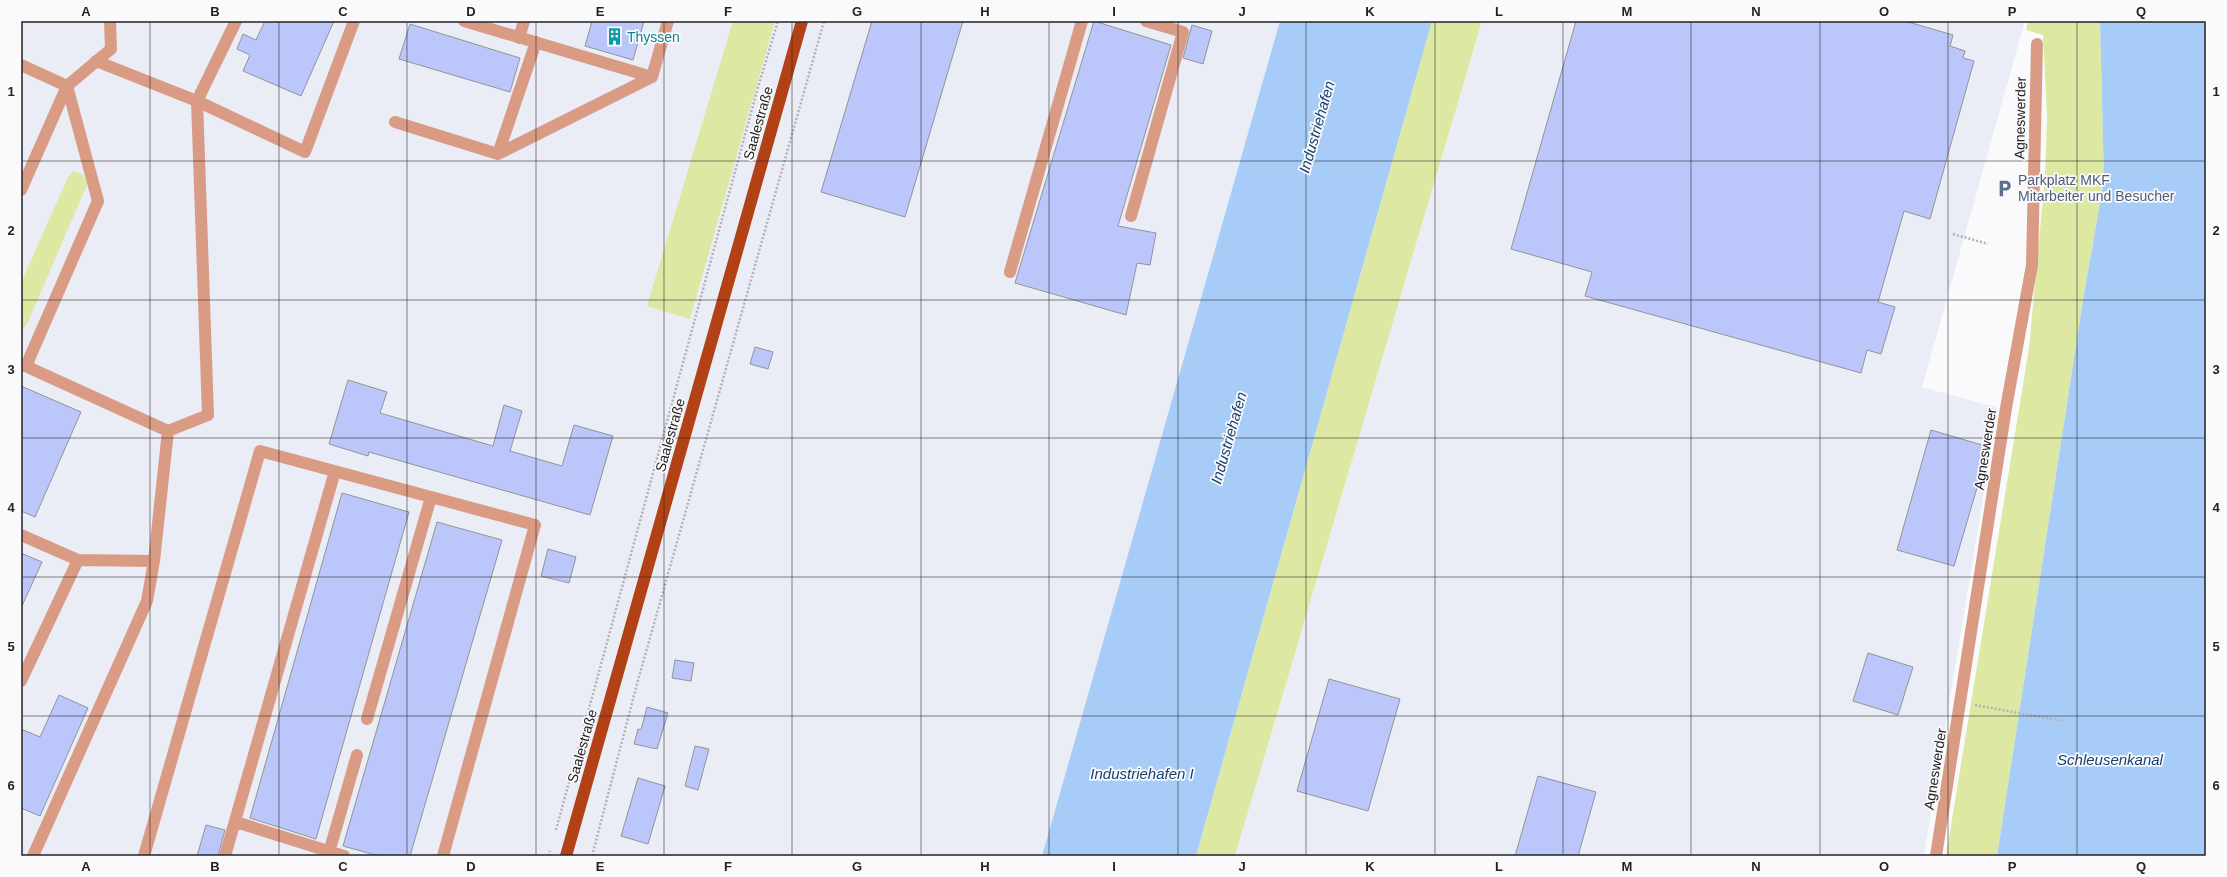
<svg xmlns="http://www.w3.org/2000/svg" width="2227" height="877" viewBox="0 0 2227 877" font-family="Arial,sans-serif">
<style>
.built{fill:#eaedf6}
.green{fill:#dde8a3}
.water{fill:#a7ccf8}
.building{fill:#bbc6fa;stroke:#939496}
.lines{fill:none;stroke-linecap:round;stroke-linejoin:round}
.path{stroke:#b2b2b5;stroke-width:2.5;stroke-dasharray:2 2;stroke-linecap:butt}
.minor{stroke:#da9b85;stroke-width:12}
.major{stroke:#b24215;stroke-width:12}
.grid{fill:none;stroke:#222223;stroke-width:1;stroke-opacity:0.55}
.labels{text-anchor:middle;stroke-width:3.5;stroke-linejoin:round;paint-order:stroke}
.culture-label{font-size:14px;fill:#0d838f;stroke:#fafafd;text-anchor:start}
.street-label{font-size:14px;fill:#222223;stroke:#fafafd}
.service-label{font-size:14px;fill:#4e5e75;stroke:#fafafd;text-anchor:start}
.water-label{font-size:15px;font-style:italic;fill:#16416f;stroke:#fafafd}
.neatline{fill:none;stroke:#222223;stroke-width:1.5}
.grid-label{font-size:13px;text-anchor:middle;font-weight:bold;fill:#222223}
</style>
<rect width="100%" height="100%" fill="#fafafd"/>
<!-- built -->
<path class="built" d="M21,21H1280L1042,856H21Z
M1482,21H2025L1922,387L1998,408L1924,856H1235Z"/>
<!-- green -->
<path class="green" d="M733,21H775L690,319L647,306Z
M1432,21H1482L1235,856H1196Z
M2028,21H2100L2104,180L2083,300L1997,856H1946L2029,348L2045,176L2047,117L2043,35L2026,30Z
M73,171C82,173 85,175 87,185L28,322L21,332V283L68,177Z"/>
<!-- water -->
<path class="water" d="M1280,21H1432L1196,856H1042Z
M2100,21H2206V856H1997L2083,300L2104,180Z"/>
<!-- building -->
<path class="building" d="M265,21H334L301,96L243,71L250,55L237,49L243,34L256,40Z
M592,21H644L633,60L585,46Z
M872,21H963L905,217L821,192Z
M1094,21L1171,45L1118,226L1156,233L1150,265L1137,263L1126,315L1015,283Z
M1576,21H1905L1953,35L1950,46L1965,51L1963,58L1974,61L1930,219L1904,211L1878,302L1895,307L1881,354L1867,350L1861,373L1585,296L1592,272L1511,249Z
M410,24L520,58L510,92L399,59Z
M1192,25L1212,31L1203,64L1183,58Z
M755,347L773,352L768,369L750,364Z
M348,380L387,392L380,413L493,446L504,405L522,411L510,451L562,466L574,425L613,436L590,515L369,452L368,456L329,444Z
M21,386L81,412L35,517L21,511Z
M1931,430L1989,447L1954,566L1897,550Z
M342,493L409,512L316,839L250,818Z
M437,522L502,540L410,856H379L343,846Z
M548,549L576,557L569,583L541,576Z
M21,553L42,562L21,608Z
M1868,653L1913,667L1898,715L1853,701Z
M675,660L694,663L691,681L672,678Z
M1329,679L1400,699L1368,811L1297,791Z
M59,695L88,708L40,816L21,808V729L40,737Z
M647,707L668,713L657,749L634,744L638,729L641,730Z
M695,746L709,749L698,790L685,786Z
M1538,776L1596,792L1578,856H1515Z
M638,778L665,786L648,844L621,836Z
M206,825L225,830L218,856H197Z"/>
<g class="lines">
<!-- path -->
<path class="path" d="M1953,234L1988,244
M1975,705L2063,721
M556,830L758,87L778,21
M549,856L550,851
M592,856L637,684L824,21"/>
<!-- minor -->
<path class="minor" d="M464,21L652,77L668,21
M519,38L524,21
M96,61L197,101L305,152L354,21
M21,65L67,86L21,190
M395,122L498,154L536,42
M498,154L652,77
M1131,216L1183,32L1146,21
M1010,272L1082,21
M21,364L168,431L154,561L147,601L33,856
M26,366L98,201L67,86L111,49L110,21
M168,431L208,415L197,101L236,21
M21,535L78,560L21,681
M78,560L154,561
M367,719L431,497
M236,822L344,856
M144,856L260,451L535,525L443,856
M225,856L335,471
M328,856L357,755
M1936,856L2006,408L2032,265L2037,44"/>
<!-- major -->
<path class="major" d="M566,856L802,21"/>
</g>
<!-- grid -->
<path class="grid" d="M150,21V856M279,21V856M407,21V856M536,21V856M664,21V856M792,21V856M921,21V856M1049,21V856M1178,21V856M1306,21V856M1435,21V856M1563,21V856M1691,21V856M1820,21V856M1948,21V856M2077,21V856M21,161H2206M21,300H2206M21,438H2206M21,577H2206M21,716H2206"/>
<!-- icons -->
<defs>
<symbol id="building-bare" viewBox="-9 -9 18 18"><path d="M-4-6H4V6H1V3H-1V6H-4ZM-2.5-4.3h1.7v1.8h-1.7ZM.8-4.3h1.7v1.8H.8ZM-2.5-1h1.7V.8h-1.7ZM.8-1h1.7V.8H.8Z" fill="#0f9aa8" stroke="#fafafd" stroke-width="2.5" paint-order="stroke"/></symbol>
<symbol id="parking-bare" viewBox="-9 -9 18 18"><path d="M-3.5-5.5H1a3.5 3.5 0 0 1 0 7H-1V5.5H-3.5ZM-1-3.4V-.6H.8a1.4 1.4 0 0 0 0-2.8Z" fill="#5c6f8a" stroke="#fafafd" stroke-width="2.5" paint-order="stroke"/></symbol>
</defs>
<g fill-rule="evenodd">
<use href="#building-bare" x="602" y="24" width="25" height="25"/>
<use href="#parking-bare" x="1992" y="176" width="25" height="25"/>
</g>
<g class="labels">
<!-- culture labels -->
<g class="culture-label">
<text x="627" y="42">Thyssen</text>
</g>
<!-- street labels -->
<g class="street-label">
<text transform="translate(2020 118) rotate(-89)" y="5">Agneswerder</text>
<text transform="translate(758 123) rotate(-74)" y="5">Saalestraße</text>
<text transform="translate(670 435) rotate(-74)" y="5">Saalestraße</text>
<text transform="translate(1985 449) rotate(-81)" y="5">Agneswerder</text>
<text transform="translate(582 746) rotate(-74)" y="5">Saalestraße</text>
<text transform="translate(1935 769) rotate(-81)" y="5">Agneswerder</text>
</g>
<!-- service labels -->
<g class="service-label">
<text x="2018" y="185">Parkplatz MKF<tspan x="2018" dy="16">Mitarbeiter und Besucher</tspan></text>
</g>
<!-- water labels -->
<g class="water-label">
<text transform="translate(1317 127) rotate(-74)" y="5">Industriehafen</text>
<text transform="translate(1229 438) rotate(-74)" y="5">Industriehafen</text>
<text x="2110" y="765">Schleusenkanal</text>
<text x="1142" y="779">Industriehafen I</text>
</g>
</g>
<!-- border -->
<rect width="2227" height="877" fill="none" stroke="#fafafd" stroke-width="44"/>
<rect x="22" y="22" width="2183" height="833" class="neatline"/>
<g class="grid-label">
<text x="86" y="16">A</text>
<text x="215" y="16">B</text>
<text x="343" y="16">C</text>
<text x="471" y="16">D</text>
<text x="600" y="16">E</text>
<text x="728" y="16">F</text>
<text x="857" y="16">G</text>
<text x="985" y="16">H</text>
<text x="1114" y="16">I</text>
<text x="1242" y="16">J</text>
<text x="1370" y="16">K</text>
<text x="1499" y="16">L</text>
<text x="1627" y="16">M</text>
<text x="1756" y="16">N</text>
<text x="1884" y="16">O</text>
<text x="2012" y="16">P</text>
<text x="2141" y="16">Q</text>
<text x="11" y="96">1</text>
<text x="2216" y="96">1</text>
<text x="11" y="235">2</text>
<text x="2216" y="235">2</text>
<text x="11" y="374">3</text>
<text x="2216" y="374">3</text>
<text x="11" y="512">4</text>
<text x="2216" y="512">4</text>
<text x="11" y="651">5</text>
<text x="2216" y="651">5</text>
<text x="11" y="790">6</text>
<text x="2216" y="790">6</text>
<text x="86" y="871">A</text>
<text x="215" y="871">B</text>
<text x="343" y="871">C</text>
<text x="471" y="871">D</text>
<text x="600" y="871">E</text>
<text x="728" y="871">F</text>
<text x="857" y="871">G</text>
<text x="985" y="871">H</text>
<text x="1114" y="871">I</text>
<text x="1242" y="871">J</text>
<text x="1370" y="871">K</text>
<text x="1499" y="871">L</text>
<text x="1627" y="871">M</text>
<text x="1756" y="871">N</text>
<text x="1884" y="871">O</text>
<text x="2012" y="871">P</text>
<text x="2141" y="871">Q</text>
</g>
</svg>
